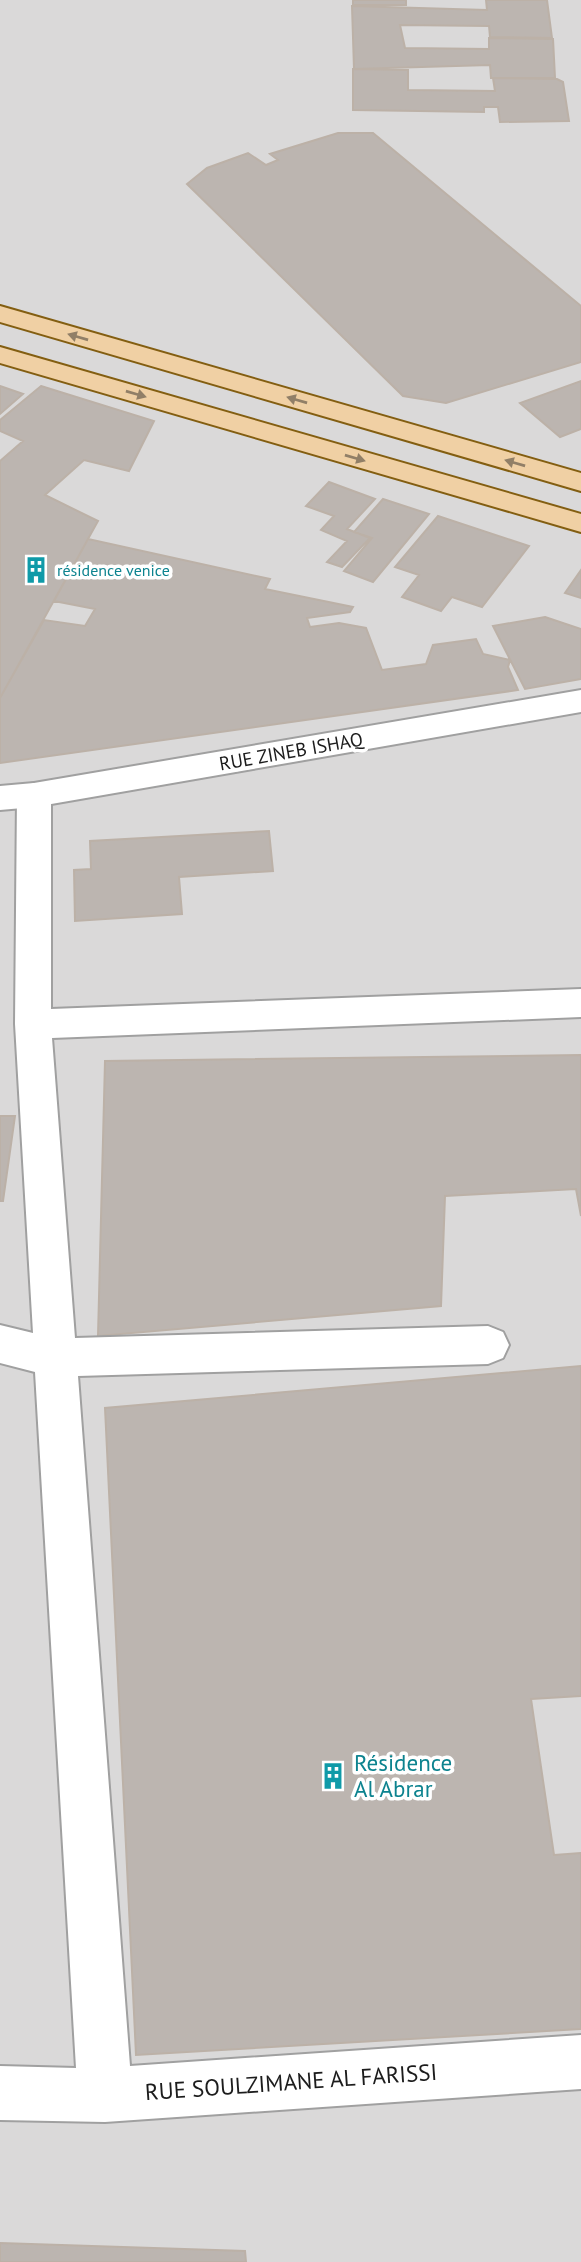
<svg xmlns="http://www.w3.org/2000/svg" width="581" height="2262" viewBox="0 0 581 2262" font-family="'PT Sans',sans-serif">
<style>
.residential{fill:#dad9d9}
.building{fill:#bcb5b0;stroke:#bcb1a7;stroke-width:2}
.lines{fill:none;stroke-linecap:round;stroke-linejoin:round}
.minor-casing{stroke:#a0a0a0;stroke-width:4}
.tertiary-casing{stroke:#a0a0a0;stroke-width:4}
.primary-casing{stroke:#835e11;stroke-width:4}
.minor{fill:#fff;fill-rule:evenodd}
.tertiary{fill:#fff;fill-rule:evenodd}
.primary{fill:#f0d0a4;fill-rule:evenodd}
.oneway{fill:#917f67}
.labels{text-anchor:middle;stroke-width:7;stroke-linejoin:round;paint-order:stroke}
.far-culture-label{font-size:16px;fill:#0d838f;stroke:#fff;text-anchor:start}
.street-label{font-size:19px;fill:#1c1c1c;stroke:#fff}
.near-culture-label{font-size:23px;fill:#0d838f;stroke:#fff;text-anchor:start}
.near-street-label{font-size:23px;fill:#1c1c1c;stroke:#fff}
</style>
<rect width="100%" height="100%" fill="#ece9e3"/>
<!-- residential -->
<path class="residential" d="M0,0H581V2262H0Z"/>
<!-- building -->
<path class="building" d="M353,0H406V5H353Z
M486,0H547L552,38L490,37L489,26L400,25L405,48L489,49V38L553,39L555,78H491L490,65L354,69L352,6L487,10Z
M353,69L408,70V90L495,91L493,78L557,79L563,82L569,121L500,122L498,107H484V112L353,110Z
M338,133H373L581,306V362L446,403L403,396L187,184L207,168L248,153L266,165L278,160L270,154Z
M581,381V429L560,437L520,403Z
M0,386L23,394L0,414Z
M41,386L154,421L129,471L84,460L45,495L98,521L0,698V461L23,441L0,431V420Z
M329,482L375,499L347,529L370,538L342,567L327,562L347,541L321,530L334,516L306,506Z
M383,499L429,514L373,582L344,571L372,538L354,532Z
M438,516L529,546L482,607L452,597L441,611L402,597L419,575L395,567Z
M88,539L270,579L265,589L353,607L350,612L307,618L310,627L339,623L366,628L382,670L426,664L433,645L476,639L483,654L510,660L508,667L518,690L0,763V698L44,620L85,626L95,609L54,601Z
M581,570V598L565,593Z
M545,617L581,629V679L525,689L493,626Z
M269,831L273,871L179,877L182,914L75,921L74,870L91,869L90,841Z
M581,1055V1216L576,1189L445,1196L441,1306L98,1336L105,1061Z
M0,1116H15L3,1201H0Z
M581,1366V1696L531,1699L554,1855L581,1853V2029L136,2055L105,1408Z
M0,2243L245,2251L246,2262H0Z"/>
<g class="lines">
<defs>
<path id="minor" d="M34,783L46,787L51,795V1009L581,989V1017L52,1038L75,1338L488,1326L503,1332L509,1345L503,1358L488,1364L78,1376L130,2066L581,2035V2089L105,2122L0,2120V2066L76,2068L35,1372L0,1363V1325L33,1333L15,1024L17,795L22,787Z"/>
<path id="tertiary" d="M581,690V712L34,807L0,810V786L34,783Z"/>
<path id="primary" d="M0,306L581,473V491L0,322Z
M0,347L581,514V532L0,363Z"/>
</defs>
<!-- minor casing -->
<use href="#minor" class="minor-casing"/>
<!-- tertiary casing -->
<use href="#tertiary" class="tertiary-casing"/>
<!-- primary casing -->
<use href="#primary" class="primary-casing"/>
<!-- minor -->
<use href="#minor" class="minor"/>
<!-- tertiary -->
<use href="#tertiary" class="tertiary"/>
<!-- primary -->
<use href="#primary" class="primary"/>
</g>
<!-- one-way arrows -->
<defs><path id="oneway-solid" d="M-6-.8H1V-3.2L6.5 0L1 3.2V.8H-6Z" transform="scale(1.75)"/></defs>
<g class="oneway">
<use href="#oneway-solid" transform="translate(78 337) rotate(-164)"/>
<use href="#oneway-solid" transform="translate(136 394) rotate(16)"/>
<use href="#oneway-solid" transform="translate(297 400) rotate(-164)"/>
<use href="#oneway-solid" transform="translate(355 458) rotate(16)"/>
<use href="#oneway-solid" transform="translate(515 463) rotate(-164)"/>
</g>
<!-- icons -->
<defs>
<symbol id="building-bare" viewBox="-9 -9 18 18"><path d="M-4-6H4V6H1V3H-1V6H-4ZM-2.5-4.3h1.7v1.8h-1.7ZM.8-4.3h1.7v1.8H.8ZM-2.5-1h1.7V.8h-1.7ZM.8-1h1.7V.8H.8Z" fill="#0f9aa8" stroke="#fff" stroke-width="2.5" paint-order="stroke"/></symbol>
</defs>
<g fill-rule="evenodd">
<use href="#building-bare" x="17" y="551" width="38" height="38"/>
<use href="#building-bare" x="314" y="1757" width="38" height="38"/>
</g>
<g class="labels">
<!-- far-culture labels -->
<g class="far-culture-label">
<text x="57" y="576">résidence venice</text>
</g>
<!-- street labels -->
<g class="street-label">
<text transform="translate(291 751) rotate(-10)" y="7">RUE ZINEB ISHAQ</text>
</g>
<!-- near-culture labels -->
<g class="near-culture-label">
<text x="354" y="1771">Résidence<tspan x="354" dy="26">Al Abrar</tspan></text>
</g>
<!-- near-street labels -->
<g class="near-street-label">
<text transform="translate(291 2082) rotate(-4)" y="8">RUE SOULZIMANE AL FARISSI</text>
</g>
</g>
</svg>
